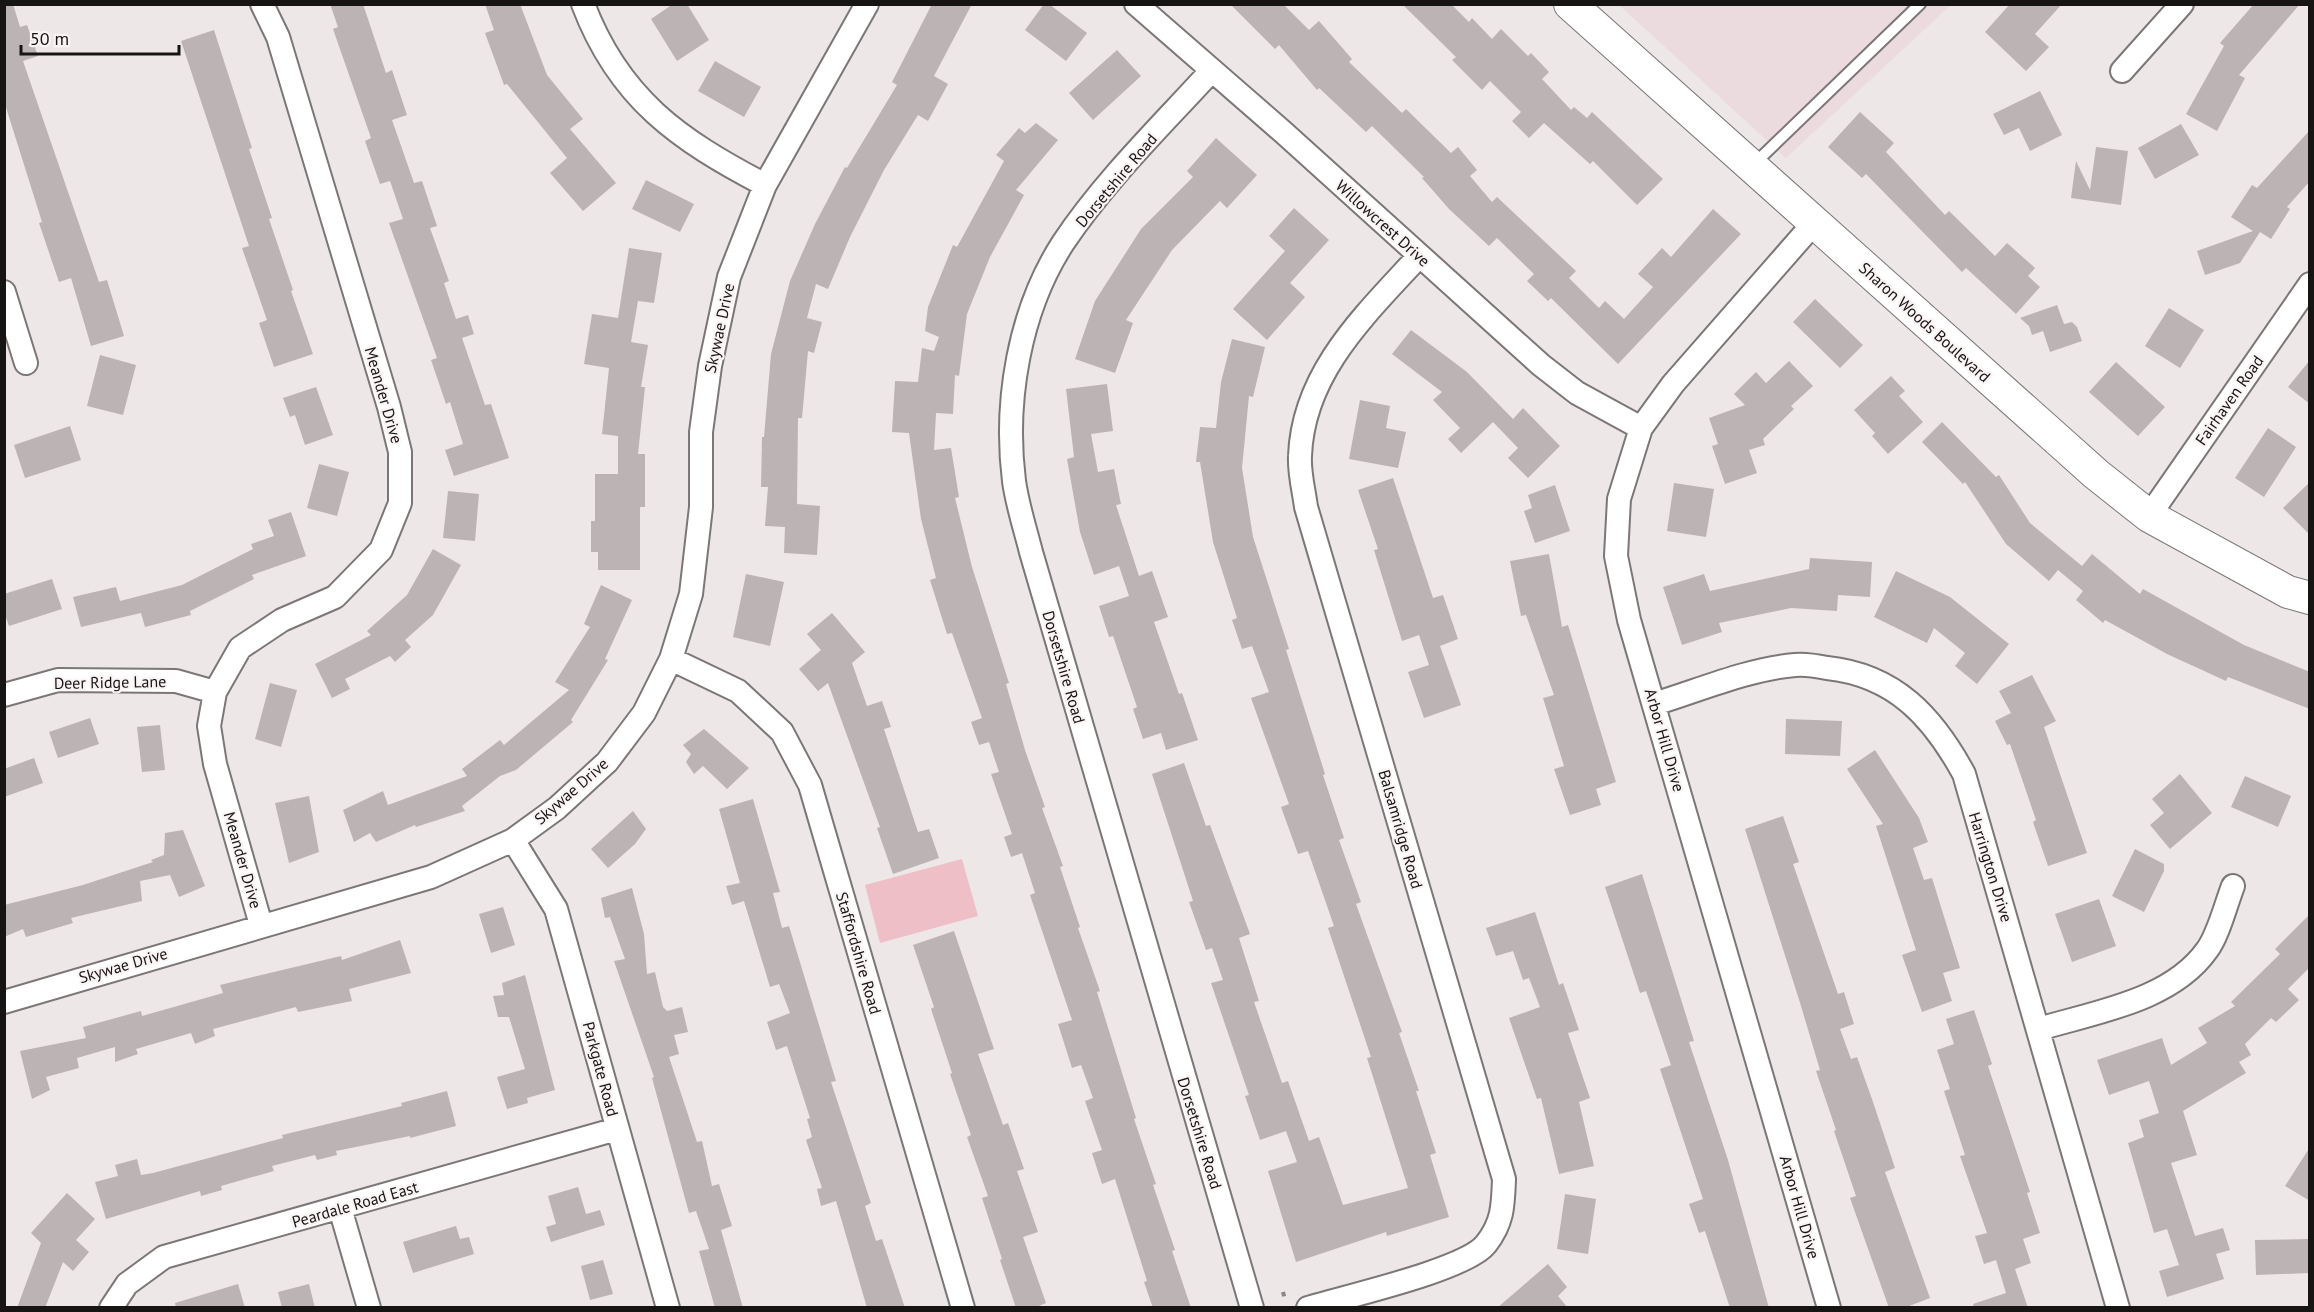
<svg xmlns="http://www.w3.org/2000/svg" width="2314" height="1312" viewBox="0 0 2314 1312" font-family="'PT Sans',sans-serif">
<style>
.built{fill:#ecdbde}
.green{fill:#efbfc7}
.building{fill:#bbb3b4}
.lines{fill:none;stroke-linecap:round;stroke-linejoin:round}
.lane-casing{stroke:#7d7677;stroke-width:14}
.street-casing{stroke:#7d7677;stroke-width:26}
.secondary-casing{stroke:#7d7677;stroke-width:34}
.path{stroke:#8a8586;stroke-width:4;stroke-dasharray:4.5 4.5;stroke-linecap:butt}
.lane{stroke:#fff;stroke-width:10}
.street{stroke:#fff;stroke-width:22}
.secondary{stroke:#fff;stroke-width:32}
.labels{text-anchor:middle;stroke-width:4.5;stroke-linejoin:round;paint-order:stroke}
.street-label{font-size:16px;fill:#171414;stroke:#fbf4f5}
</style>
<rect width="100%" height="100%" fill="#eee7e8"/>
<!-- built -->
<path class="built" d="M1619,5H1951L1786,158Z"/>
<!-- green -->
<path class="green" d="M962,859L978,916L880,943L865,885Z"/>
<!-- building -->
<path class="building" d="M4,4H13L20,27L27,25L38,56L23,61L99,282L107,280L124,336L91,346L71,278L59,282L39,223L42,222L4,101Z
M330,4H363L386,73L392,70L407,115L392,120L414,183L422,181L437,226L430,228L449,281L444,283L456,319L468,315L474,334L462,338L485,405L491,404L509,458L454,476L445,450L463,444L450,402L446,404L431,360L437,358L389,223L403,219L390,181L380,184L365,141L371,138L333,29L338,27Z
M485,4H520L547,75L583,119L570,129L616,183L583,211L550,173L567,158L507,84L504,85L485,33L494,30Z
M673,4H687L709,40L677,61L651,19Z
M932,4H972L934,76L948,84L928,121L918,115L884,170L850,237L828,289L816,284L807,318L822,322L814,353L808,351L802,418H798L797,504L820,506L817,555L784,553L785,527L765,526L768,487H761L762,437H764L771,354L790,281L815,224L845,167L847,168L897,85L892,82Z
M1044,4H1049L1087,33L1066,61L1025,30Z
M1230,4H1283L1309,30L1319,21L1352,59L1349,62L1402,113L1406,109L1451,153L1458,147L1477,170L1470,176L1492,202L1497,197L1576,271L1569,278L1599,308L1605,301L1624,319L1653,287L1638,274L1662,248L1671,257L1713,209L1741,234L1618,364L1551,298L1548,301L1527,281L1534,274L1497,238L1489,246L1449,209L1422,178L1424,177L1372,126L1366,132L1319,88L1317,90L1279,45L1275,49Z
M1402,4H1451L1469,22L1472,18L1492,39L1501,29L1528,56L1531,53L1549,72L1542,79L1571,110L1574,107L1587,118L1592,112L1663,179L1637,205L1593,161L1590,164L1544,123L1529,138L1512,121L1521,112L1490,81L1482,90L1452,60L1456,57Z
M2010,4H2062L2035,34L2049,47L2026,71L1985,32Z
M2254,4H2300L2239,75L2245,78L2217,131L2186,114L2224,46L2220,43Z
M214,30L252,148L249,149L272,218L269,219L293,290L291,291L313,354L274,367L259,323L267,320L242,248L249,246L181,41Z
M1117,50L1141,76L1093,120L1069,93Z
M715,61L761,87L744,117L698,91Z
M2040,91L2062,135L2030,151L2019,128L2004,135L1993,114Z
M1860,112L1894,143L1886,152L1945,215L1949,211L1995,256L2007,243L2035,268L2028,276L2040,287L2016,314L1966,268L1962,272L1866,174L1862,178L1828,147Z
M1036,123L1058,140L1016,190L1024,195L990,257L967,314L959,376L955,375L953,414L936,413L934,450L951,448L959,497L955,498L972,567L1009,683L1006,684L1025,750L1045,807L1042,808L1063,866L1060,867L1080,927L1078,928L1100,991L1097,992L1136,1118L1134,1119L1156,1184L1153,1185L1175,1250L1172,1251L1191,1308H1153L1144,1282L1147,1281L1115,1179L1102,1184L1092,1153L1102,1150L1085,1101L1093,1098L1081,1065L1072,1068L1058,1024L1072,1020L1030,895L1035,893L1022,853L1011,857L1004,837L1012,834L991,774L999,772L989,742L979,745L971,722L982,718L952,633L947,634L930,580L936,578L921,519L909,433L892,432L895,381L918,382L922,348L934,351L939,337L925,331L928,307L953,245L957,247L1004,161L996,155L1019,128L1025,133Z
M2181,124L2199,155L2155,179L2138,148Z
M2310,130V181L2287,207L2290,209L2271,239L2260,232L2240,263L2205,275L2197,251L2253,231L2231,217L2252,185L2257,188Z
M1216,138L1257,175L1227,208L1220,201L1172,250L1126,320L1133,323L1115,373L1075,359L1095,301L1141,229L1193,177L1187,171Z
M2096,147L2128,151L2121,205L2071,198L2076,161L2090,190Z
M646,180L694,204L680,232L632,209Z
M1294,208L1329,240L1290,283L1305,297L1267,340L1233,309L1285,251L1269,236Z
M629,248L662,253L654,303L638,301L631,342L648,345L641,387H645L638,454H645V507H640V570H598V552H591V521H595V474H618V436L602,434L609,368L584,364L592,314L618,318Z
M1815,299L1863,345L1840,368L1793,322Z
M2057,305L2064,324L2072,322L2077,327L2082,341L2050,352L2043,331L2032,335L2029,326L2020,318Z
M2169,308L2204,330L2180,368L2145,346Z
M1411,330L1467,372L1513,419L1523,408L1560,446L1528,478L1508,458L1518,448L1493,422L1461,453L1448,439L1460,428L1433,400L1442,392L1392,354Z
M1232,339L1265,347L1253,397L1249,396L1242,468L1253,537L1289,649L1286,650L1325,774L1323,775L1344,838L1339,840L1361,902L1356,904L1402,1032L1399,1033L1419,1091H1416L1436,1153L1430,1155L1449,1217L1387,1236L1386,1232L1296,1262L1268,1171L1297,1162L1286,1131L1260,1140L1245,1096L1249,1095L1211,983L1223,980L1212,948L1206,950L1189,902L1193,901L1152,774L1184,763L1206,826L1210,825L1250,934L1239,938L1259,1001L1254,1002L1282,1083L1288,1081L1309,1141L1319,1137L1343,1205L1408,1188L1367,1058L1371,1057L1328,928L1334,926L1308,851L1298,854L1281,807L1289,804L1251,698L1269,692L1252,646L1242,649L1232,620L1237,618L1213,542L1200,462H1196L1200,427L1216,428L1221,382Z
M100,355L136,365L123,415L87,406Z
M2310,360V404L2288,387Z
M1789,361L1813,386L1791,406L1794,409L1763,439L1765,445L1749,450L1757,473L1725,484L1712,446L1718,444L1709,418L1745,405L1734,394L1756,372L1766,383Z
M2116,362L2165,407L2138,436L2089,392Z
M1891,376L1905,391L1899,396L1923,422L1888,454L1872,436L1875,433L1854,410Z
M1107,384L1113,431L1091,434L1098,472L1114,469L1121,504L1116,505L1139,576L1152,571L1168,617L1154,622L1179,694L1182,693L1198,740L1166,750L1161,733L1143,739L1133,709L1137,707L1113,636L1109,637L1099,606L1129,596L1119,566L1094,575L1080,532L1067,459L1074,457L1066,389Z
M316,387L333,435L305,445L295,415L290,417L283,398Z
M1360,400L1390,406L1386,428L1406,432L1398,468L1349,459Z
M1942,422L1996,477L1999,475L2030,523L2082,566L2092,554L2140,594L2143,589L2244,645L2310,672V709L2228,677L2226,681L2167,654L2105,620L2103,623L2076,600L2083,591L2058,570L2049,581L2006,544L1965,482L1963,484L1922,442Z
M70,426L81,460L25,478L14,445Z
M2268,428L2296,447L2264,497L2235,478Z
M319,464L349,472L337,516L307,508Z
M1393,478L1433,598L1443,595L1458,639L1440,646L1461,705L1424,718L1408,672L1429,665L1419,635L1402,641L1374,550L1378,549L1358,490Z
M2310,482V535L2283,508Z
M1674,483L1714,489L1706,537L1667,531Z
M1555,485L1570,531L1535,543L1524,511L1532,508L1528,495Z
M448,491L479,494L475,541L443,538Z
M291,512L306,556L252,575L254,579L190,611L191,615L145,627L141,613L81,627L73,597L116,587L120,601L182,585L253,549L251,544L274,536L268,520Z
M433,549L461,565L433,615L405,640L411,647L395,662L390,656L345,679L350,689L332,698L315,664L371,635L367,631L407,595Z
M1549,554L1562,627L1568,625L1616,782L1596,789L1601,805L1570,815L1554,769L1564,766L1543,698L1554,695L1526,615L1521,616L1510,561Z
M1810,558L1872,562L1870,597L1838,595L1837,611L1791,608L1719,623L1722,632L1682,645L1663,587L1704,574L1710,591L1809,569Z
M1896,571L1950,597L2009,644L1977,684L1955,666L1965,653L1934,628L1927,643L1874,617Z
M746,574L784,582L770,646L733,637Z
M52,579L62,609L9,626L4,612V594Z
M601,585L632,600L605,659L608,660L571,720L573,722L516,770L500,776L462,806L465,811L416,827L415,825L376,842L370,833L354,842L343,810L383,791L388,805L467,776L462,769L500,740L504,745L569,690L555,682L590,627L584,624Z
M832,613L865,652L852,663L867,706L882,701L891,727L884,729L918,832L929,829L939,858L893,874L877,828L880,827L828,683L818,691L799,669L821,650L807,634Z
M2032,675L2056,721L2044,727L2087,853L2048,866L2033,822L2036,820L2010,744L2007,745L1995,721L2011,713L1999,691Z
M270,683L297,690L281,747L255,739Z
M90,718L99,744L58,758L49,732Z
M1786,719L1842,721L1840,756L1785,754Z
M160,725L165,770L142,772L137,727Z
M704,729L749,768L727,789L703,766L694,774L686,762L691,754L683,745Z
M1875,750L1919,818L1928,842L1913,848L1924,880L1932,878L1960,968L1943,973L1952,1001L1922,1012L1902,955L1916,950L1876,826L1883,824L1847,769Z
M34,758L43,783L4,797V769Z
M2180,774L2212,813L2170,849L2150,825L2164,813L2152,799Z
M2245,776L2291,796L2278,827L2231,807Z
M309,796L319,852L289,863L275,803Z
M753,799L780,892L773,893L782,928L789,926L836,1081L831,1082L871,1203L865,1206L876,1241L882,1239L905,1308H867L836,1201L821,1206L817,1189L822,1188L806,1140L812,1137L807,1119L810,1118L787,1046L776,1050L767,1022L790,1013L779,984L770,987L744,901L732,905L726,886L740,883L719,809Z
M633,811L646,829L635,844L608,868L591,849Z
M1783,816L1799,862L1793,864L1838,994L1844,992L1854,1024L1840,1029L1851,1059L1857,1057L1873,1102L1895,1168L1885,1172L1930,1298L1904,1308H1889L1850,1198L1856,1196L1834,1131L1836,1130L1816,1071L1820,1070L1801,1006L1745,829Z
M183,830L205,886L179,897L170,875L140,881L142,901L71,918L73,923L26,937L23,929L4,937V905L83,885L153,862L151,860L164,855L165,833Z
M2135,849L2164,864V871L2144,912L2112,896Z
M1642,874L1694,1041L1689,1042L1728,1160L1769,1308H1730L1705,1231L1699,1233L1689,1204L1703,1199L1660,1069L1671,1065L1646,991L1640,993L1605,887Z
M632,888L644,934L647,974L655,972L663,1007L667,1011L682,1007L688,1032L674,1035L679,1054L669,1057L697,1142L702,1141L712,1186L719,1184L732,1226L721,1230L743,1308H715L699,1251L709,1249L696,1211L689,1213L652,1078L654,1077L614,961L625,959L610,917L605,918L601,898Z
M2099,899L2116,946L2072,962L2055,914Z
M503,907L515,945L491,953L479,914Z
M1535,912L1559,985L1563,983L1579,1030L1568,1033L1590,1098L1579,1102L1594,1166L1559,1174L1541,1098L1537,1099L1509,1018L1540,1007L1529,978L1523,980L1513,951L1496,956L1486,928Z
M2310,914V967L2288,989L2299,1000L2276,1022L2271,1018L2245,1044L2251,1055L2239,1062L2246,1073L2183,1111L2197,1155L2171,1163L2195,1236L2223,1228L2230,1250L2216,1254L2224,1279L2167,1297L2159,1271L2179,1265L2167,1229L2154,1233L2128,1143L2144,1137L2139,1120L2159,1113L2149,1081L2109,1095L2097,1060L2162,1038L2171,1065L2207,1043L2198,1028L2235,1006L2231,1002L2280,954L2275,949Z
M954,931L994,1049L978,1054L1003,1125L1008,1123L1024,1169L1017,1171L1038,1232L1023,1237L1046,1303L1034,1308H1016L1000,1260L1002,1259L982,1198L988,1196L967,1137L971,1135L950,1074L952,1073L931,1009L934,1007L913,945Z
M400,940L411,973L349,989L352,1001L298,1012L296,1007L213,1029L215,1036L195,1044L191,1033L136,1049L138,1054L115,1062V1047L77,1058L79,1068L46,1077L50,1090L32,1099L20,1051L86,1038L83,1027L141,1011L142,1016L223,993L220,985L341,956L342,960Z
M525,975L555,1090L527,1098L528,1103L507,1109L497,1077L525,1069L509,1017H498L493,996L504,995L502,983Z
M1974,1010L1992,1064L1988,1066L2030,1192L2027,1193L2040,1233L2023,1239L2031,1263L2015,1269L2028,1308H1974L1973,1304L2006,1293L1996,1260L1984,1264L1975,1236L1987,1233L1960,1156L1965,1155L1944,1091L1950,1089L1937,1050L1954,1044L1946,1019Z
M447,1091L456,1126L410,1138V1136L336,1151L337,1155L317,1160L315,1155L272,1166L274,1171L221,1186L222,1190L201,1196L200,1191L106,1219L95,1182L118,1176L115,1165L137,1159L141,1175L153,1173L283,1138L282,1135L402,1106L401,1103Z
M2310,1147V1201L2285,1186Z
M578,1187L586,1214L600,1210L605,1225L551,1242L546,1227L556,1224L548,1196Z
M67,1193L95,1219L76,1240L89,1252L73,1271L63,1262L45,1308H17L41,1243L31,1233Z
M1565,1194L1596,1199L1588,1254L1557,1249Z
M456,1226L460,1239L469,1237L474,1254L413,1273L403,1242Z
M2310,1239V1273L2256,1275L2255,1240Z
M603,1260L613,1294L590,1300L581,1266Z
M1548,1264L1567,1287L1558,1296L1568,1308H1497Z
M238,1284L245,1308H176L175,1303Z
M309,1284L315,1308H282L278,1292Z"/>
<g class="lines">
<defs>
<path id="lane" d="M1753,165L1920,4"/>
<path id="street" d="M583,4C619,99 679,140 765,185
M1136,4L1283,132L1541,365L1577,393L1641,428
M1212,70C1161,126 1105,180 1063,243C1019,311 1004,402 1014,481C1017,504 1025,528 1031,552L1252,1308
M2122,71L2182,4
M1814,223L1673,384L1641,428L1619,499L1616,556L1629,620L1829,1308
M4,292L26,363
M2149,516L2310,284
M671,659L738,691L782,732L810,785L963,1308
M4,695L58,680L176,681L215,692
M1654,704C1700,690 1748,669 1795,665C1805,664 1817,666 1827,668C1895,675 1933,717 1964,774L2118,1308
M513,840L556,909L668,1308
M261,925L215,764L209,726L215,692L240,648L282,620L335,597L381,550L400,503V452L389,407L278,37L262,4
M4,1002L431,877L513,840L557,808L607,762L644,713L671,659L691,594L701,507V432L710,366L729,277L765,185L867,4
M2039,1029C2095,1012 2171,1001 2207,950C2218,936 2226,904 2233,886
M340,1208L369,1308
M111,1308L127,1284L164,1257L617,1129
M1308,1308C1343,1297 1466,1270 1486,1244C1503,1222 1503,1206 1504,1179L1306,507C1304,491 1299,473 1300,456C1303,372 1366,314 1419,256"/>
<path id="secondary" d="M1570,4L2096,474L2149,516L2288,592L2310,598"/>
</defs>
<!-- lane casing -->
<use href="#lane" class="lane-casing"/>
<!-- street casing -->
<use href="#street" class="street-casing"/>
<!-- secondary casing -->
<use href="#secondary" class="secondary-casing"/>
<!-- path -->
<path class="path" d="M1283,1292L1285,1300"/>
<!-- lane -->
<use href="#lane" class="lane"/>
<!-- street -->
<use href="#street" class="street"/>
<!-- secondary -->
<use href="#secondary" class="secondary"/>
</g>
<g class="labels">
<!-- street labels -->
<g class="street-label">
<text transform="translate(1116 180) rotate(-50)" y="6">Dorsetshire Road</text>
<text transform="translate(1383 223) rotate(42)" y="6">Willowcrest Drive</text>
<text transform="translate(1925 322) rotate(42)" y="6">Sharon Woods Boulevard</text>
<text transform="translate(719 328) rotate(-78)" y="6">Skywae Drive</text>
<text transform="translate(384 395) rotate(74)" y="6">Meander Drive</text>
<text transform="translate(2229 400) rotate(-55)" y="6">Fairhaven Road</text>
<text transform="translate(1064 667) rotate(74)" y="6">Dorsetshire Road</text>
<text transform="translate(110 682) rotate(-1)" y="6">Deer Ridge Lane</text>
<text transform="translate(1665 740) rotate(74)" y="6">Arbor Hill Drive</text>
<text transform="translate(571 791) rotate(-41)" y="6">Skywae Drive</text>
<text transform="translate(1401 829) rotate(74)" y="6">Balsamridge Road</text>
<text transform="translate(243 860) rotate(74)" y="6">Meander Drive</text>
<text transform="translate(1991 867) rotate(73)" y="6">Harrington Drive</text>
<text transform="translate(859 953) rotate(74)" y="6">Staffordshire Road</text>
<text transform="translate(123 965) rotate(-16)" y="6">Skywae Drive</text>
<text transform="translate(601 1069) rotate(75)" y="6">Parkgate Road</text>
<text transform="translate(1200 1133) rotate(73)" y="6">Dorsetshire Road</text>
<text transform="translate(355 1204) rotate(-16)" y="6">Peardale Road East</text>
<text transform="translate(1800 1207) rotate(74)" y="6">Arbor Hill Drive</text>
</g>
</g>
<!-- border -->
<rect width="2314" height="1312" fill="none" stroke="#171414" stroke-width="12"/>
<!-- scale -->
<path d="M21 45v9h158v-9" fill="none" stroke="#171414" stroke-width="3"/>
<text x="30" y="45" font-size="18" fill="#171414" stroke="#fbf4f5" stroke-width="4.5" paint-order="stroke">50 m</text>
</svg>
